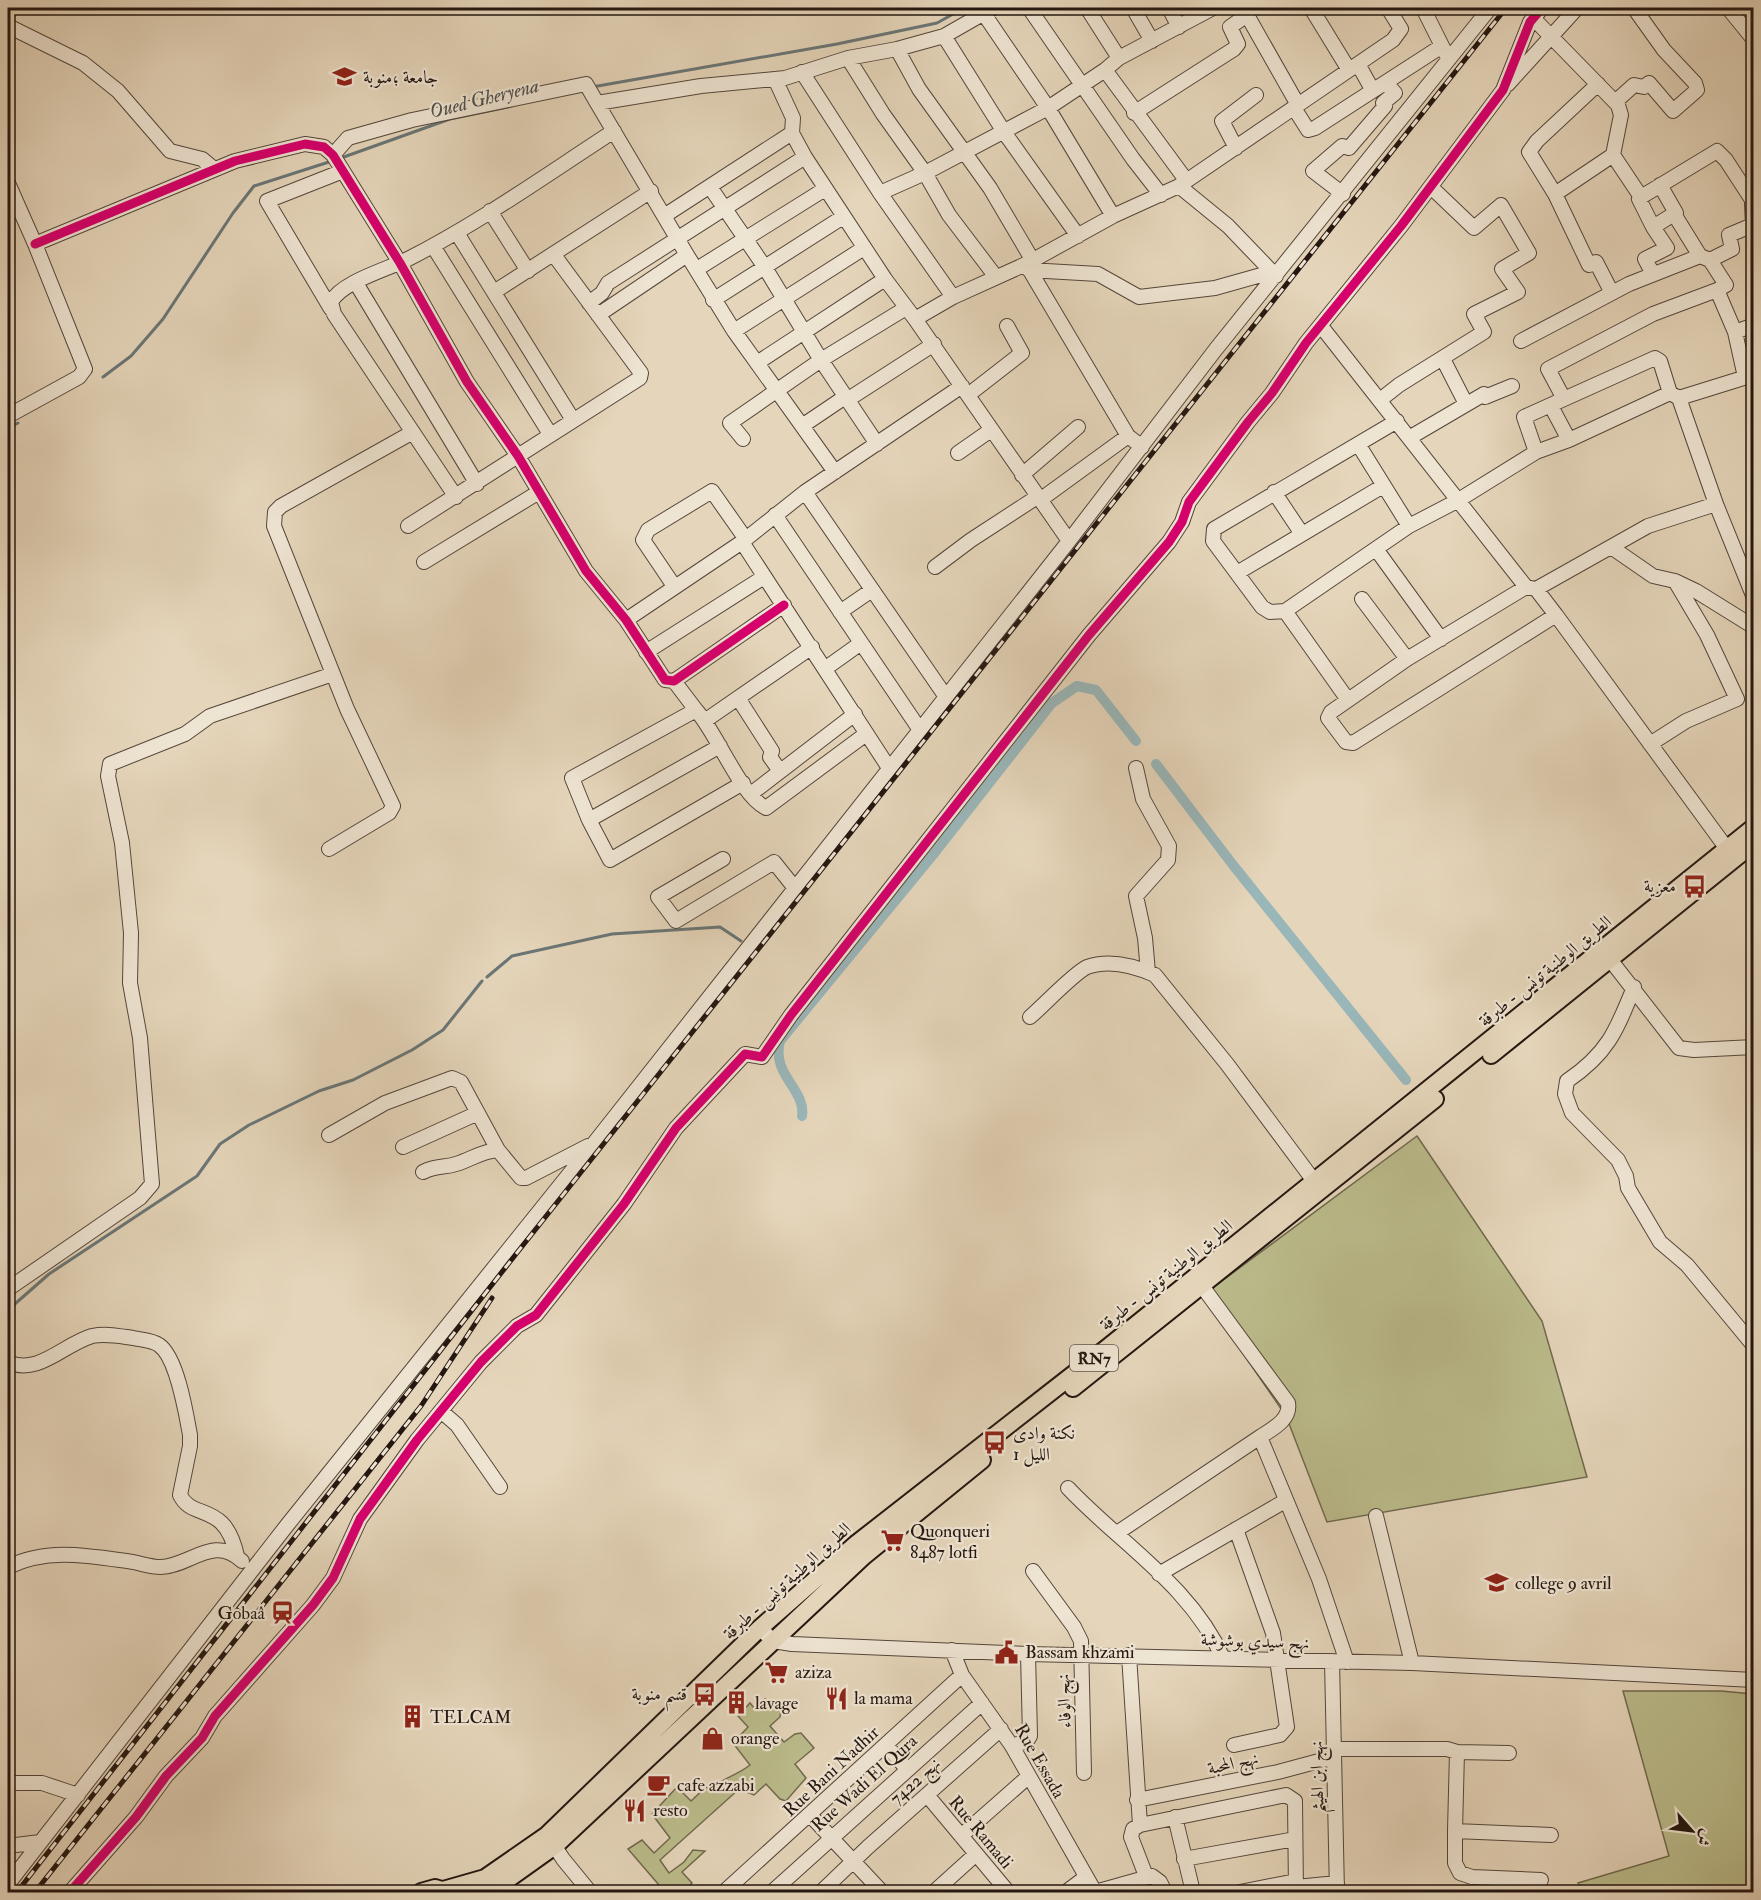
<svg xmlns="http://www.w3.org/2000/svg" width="1761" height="1900" viewBox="0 0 1761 1900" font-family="'IM FELL Double Pica',Amiri,serif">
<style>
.green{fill:#bbbb8b;stroke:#70694e;stroke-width:1.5}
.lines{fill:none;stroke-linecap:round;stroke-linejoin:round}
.stream{stroke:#6a7676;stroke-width:3}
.canal{stroke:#99b6b9;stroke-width:10}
.minor-casing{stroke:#54463b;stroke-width:16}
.major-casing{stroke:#241711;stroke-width:20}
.minor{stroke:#eee4d2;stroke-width:14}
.major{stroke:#e5d5ba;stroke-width:16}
.rail-casing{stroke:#241711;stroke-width:5}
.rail{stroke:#eee4d2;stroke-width:3;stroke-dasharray:9;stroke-linecap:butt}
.cycleway-casing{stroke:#eee4d2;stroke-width:13}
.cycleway{stroke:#d6006c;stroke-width:9}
.labels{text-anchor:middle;stroke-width:4.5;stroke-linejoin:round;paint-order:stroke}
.shield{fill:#eee4d2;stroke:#61544b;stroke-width:1.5}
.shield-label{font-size:16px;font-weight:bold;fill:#241711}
.poi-label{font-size:18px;fill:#241711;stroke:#eee4d2;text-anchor:start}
.street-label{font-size:18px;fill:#241711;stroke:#eee4d2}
.water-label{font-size:20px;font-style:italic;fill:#4d4f4c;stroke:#eee4d2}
</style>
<rect width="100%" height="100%" fill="#e5d5ba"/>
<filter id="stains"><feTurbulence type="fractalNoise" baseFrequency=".00333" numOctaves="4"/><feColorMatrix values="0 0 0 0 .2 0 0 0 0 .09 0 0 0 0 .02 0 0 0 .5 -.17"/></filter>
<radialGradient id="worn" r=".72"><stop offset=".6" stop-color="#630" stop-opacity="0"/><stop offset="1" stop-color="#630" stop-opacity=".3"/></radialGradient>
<!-- green -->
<path class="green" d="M1417,1136L1542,1321L1587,1477L1327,1522L1286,1416L1203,1295Z
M1623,1691H1721L1753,1694V1892H1582L1578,1883L1669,1856Z
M765,1699L781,1709L780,1717L770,1726L784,1742L795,1734L801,1733L814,1748L795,1764L806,1778L786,1801L780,1799L766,1784L754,1795L739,1789L660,1860L669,1873L684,1862L693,1850L705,1851L682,1872L692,1883L683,1892H665L628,1849L642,1840L654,1853L670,1838L652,1814L677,1787L691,1801L706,1787L710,1790C722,1778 736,1776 750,1765L733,1743L748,1727L738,1716L750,1703L754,1708Z"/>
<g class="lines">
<!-- stream -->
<path class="stream" d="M592,87L837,44L937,23L964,8
M341,158L450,119L512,106
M103,377L131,356L163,319L233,213L254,186L332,161
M8,428L18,423
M487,977L512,956L612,934L720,927L741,941
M8,1310L49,1274L197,1176L220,1144L249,1125L319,1091L353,1080L412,1050L443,1030L482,981"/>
<!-- canal -->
<path class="canal" d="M1156,764L1233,865L1406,1080
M802,1116C806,1089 771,1075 780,1041L936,851L1052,703L1077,686L1096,690L1136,741"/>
<defs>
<path id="minor" d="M1029,8L1133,159L1161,195
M1087,8L1119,58
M1133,8L1152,41
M1169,8L1179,27
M1311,8L1349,70
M1423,8L1446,54
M1728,8L1754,40
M984,14L1048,108L1113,216
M1247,15L1298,105
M1533,18L1618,105L1621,115L1613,155L1641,197L1717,151L1726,160L1754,203
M8,26L83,63L118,91L170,151L202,159L214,169
M944,36L1004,132L1078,236
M897,49L919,89L990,188L1033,261
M848,58L883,114L925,173L880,193
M1358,64L1373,91
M802,72L880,193L953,297
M775,79L793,118L792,133L805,157L885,279L915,319
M1508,84L1577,8
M1598,84L1537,141L1529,152L1555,194L1613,155
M1615,102L1634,85L1644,87L1649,83L1673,111L1697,90L1695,83L1664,50L1634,8
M597,103L687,255L734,331L835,472
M1294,108L1308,130L1315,128L1442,46
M1134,113L1234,49L1238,44L1230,27L1247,15L1243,8
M1236,148L1222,121L1256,95
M333,155L348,138L412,120L586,84L597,103L701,86L785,78L848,58L897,49L944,36L993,8
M1186,180L1105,70L1119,58L1213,8
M8,183L35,244L85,369L79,377L8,416
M1660,185L1676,213L1674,214L1700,256
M1179,186L1228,226L1276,276
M710,187L764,266L821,360L877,444
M1343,194L1313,171L1342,146L1349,148L1385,106L1383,103L1395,93L1386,83
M1555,194L1589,265L1596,262L1612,293
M1641,197L1639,199L1653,227L1674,214
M490,211L528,271
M664,216L792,133
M1653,227L1667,248L1645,259L1653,274
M457,233L573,420
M35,244L235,161L305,144L324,147L333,155L400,263L467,382L518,456L586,571L626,620L665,680L674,681L784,605
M433,246L550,434
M1710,260L1732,249L1729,235L1753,225L1752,204
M1026,264L1128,436L1142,447
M697,269L825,189
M1029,270L1098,274L1139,297L1215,288L1272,272
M996,277L949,215L925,173L1048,108L1105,70
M356,283L477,484
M494,292L651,191
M713,300L843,217
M589,303L602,293L608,283L805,157
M331,309L267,201L343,171
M598,315L687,255
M1321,326L1526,587L1536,589L1556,615L1733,857
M734,331L864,248
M1735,332L1754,325
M1521,341L1629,284L1700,256L1710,260L1726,285L1717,290L1735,332L1745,377
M1443,359L1466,404
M757,363L885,279
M968,395L1022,353L1007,326
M1679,398L1716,504
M1564,399L1548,369L1653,314L1717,290
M847,400L934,344
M1380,400L1399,385L1484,332L1474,314L1518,292L1502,269L1529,253L1501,205L1474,228L1431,187
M1551,406L1569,440L1670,393L1679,398L1753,375
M1397,421L1214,529L1213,541L1262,607L1270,612L1285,611L1409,526L1457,501L1536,452L1524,417L1655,358L1660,361L1670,393
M802,426L845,397
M1409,438L1484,394L1485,397L1512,386
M743,439L730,423L821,360L906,308
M1358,444L1409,526
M1536,452L1569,440
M958,453L991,430
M1022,475L1078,427
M805,492L946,697
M1274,492L1302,534
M456,497L334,314L331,302C342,282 385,270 406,260C479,223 546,175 614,131
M1040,500L1128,436
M775,515L920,730
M408,526L640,378L641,373L554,255
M1069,541L915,319L953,297L1026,264L1113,216L1179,186L1393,40L1401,29L1388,8
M742,542L889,768
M1611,547L1653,576L1675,581L1696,591L1754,627
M1376,549L1441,639
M424,562L539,492
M935,567L971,540L1037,497
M1237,573L1383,486
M674,586L643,540L648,530L712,491L745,538
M1526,587L1407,659L1331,712L1328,718L1346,742L1353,743L1556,615
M1536,589L1648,526L1716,504L1754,598
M1362,599L1407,659
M1285,611L1348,700
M840,612L872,590
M626,620L742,542L805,492L962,386
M646,652L764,577
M826,668L861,643
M674,681L696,710
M738,698L772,751L770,757L780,771
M706,720L812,647
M1650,744L1686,721L1737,699L1707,635L1675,581
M1136,768L1143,799L1169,846L1168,860L1136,896L1145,938L1148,972
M743,783L610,860L589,820L572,778L696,710C717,733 740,795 766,808L866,734
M752,793L855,714
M589,820L720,746
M329,849L389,813L393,806L347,709L274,526L275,512L281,506L413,432
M723,859L658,897L676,921L774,862L794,887
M1605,953L1679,1048L1694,1050L1754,1047
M1634,987C1616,1032 1607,1054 1567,1081L1565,1094L1572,1113L1618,1160L1626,1176L1628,1188L1660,1242L1687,1265L1754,1346
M1030,1017C1043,1006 1074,973 1087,967C1109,959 1135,966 1155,975L1227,1064L1314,1181
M329,1135L385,1103L452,1078L461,1082L498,1150L521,1178H526L588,1146
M403,1147L478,1113
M423,1172C437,1165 444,1168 456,1164C472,1159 482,1151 498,1150
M8,1289L140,1198L152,1184L140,1038L130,983L131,933L122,843L108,776L110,764L185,734L210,716L333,674
M8,1362C38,1376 64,1344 92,1336C106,1333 119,1336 133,1338C142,1340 152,1340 159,1345C177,1357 186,1413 190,1435V1446L180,1495C192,1521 225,1500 237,1556
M441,1411L457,1425L500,1487
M1260,1437L1319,1579L1347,1662
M1068,1488C1121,1544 1191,1586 1223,1658
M1376,1516L1412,1663
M1117,1533L1260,1437C1272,1429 1291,1420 1288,1403L1202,1286
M8,1567C48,1547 90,1556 133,1562C143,1564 151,1567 161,1567C190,1566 214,1534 242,1561
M1033,1571L1074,1627L1081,1641L1084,1773
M1159,1574L1285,1501
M760,1628L773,1641L792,1644L1028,1654L1412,1663L1754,1680
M952,1650L962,1675L1012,1746L1095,1892
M1129,1655L1140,1825
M1332,1661L1337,1892
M886,1745L907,1769
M1234,1745L1280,1735L1287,1727L1273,1633L1236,1529
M1012,1746L1027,1741L1030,1736L1028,1654
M1334,1749H1447L1457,1752L1509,1753
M1457,1752L1455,1831L1551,1835
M8,1783H42L78,1795
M927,1795L1008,1892
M1137,1800L1278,1772L1334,1757
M810,1815L882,1892
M1175,1817L1193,1892
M1455,1831V1863L1460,1873L1472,1877L1541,1880
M961,1836L1029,1776
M550,1839L563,1859L590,1892
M8,1846L40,1842
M1184,1859L1295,1839
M1146,1876L1131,1837L1133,1829L1140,1825L1286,1795L1295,1801L1296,1892
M8,1884L288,1524L595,1142L1069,541L1216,349L1490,8
M1296,1887L1337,1883
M70,1892L136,1817L166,1776L202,1738L215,1716L313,1605L333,1578L360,1519L417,1440L481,1362L517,1326L536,1315L624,1204L676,1128L745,1054L762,1057L791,1015L1089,635L1169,542L1182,522L1189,502L1248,422L1272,393L1306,343L1401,226L1503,90L1530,22L1542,8
M724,1892L962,1675
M772,1892L982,1703
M821,1892L868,1847L1001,1729
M934,1892L976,1854
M1066,1892L1086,1877
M1095,1892L1152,1876L1160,1882L1165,1892
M1240,1892L1296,1881"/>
<path id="major" d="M1491,1055L1754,843
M1073,1388L1435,1099
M443,1890L485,1878L547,1835L760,1628L856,1544L1107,1348L1754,827
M421,1892L435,1888L448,1892
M490,1892L556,1845L864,1556L982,1460"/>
</defs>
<!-- minor casing -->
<use href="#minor" class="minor-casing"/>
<!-- major casing -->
<use href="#major" class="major-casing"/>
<!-- minor -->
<use href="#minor" class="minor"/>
<!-- major -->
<use href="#major" class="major"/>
<defs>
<path id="rail" d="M17,1892L516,1254L1506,8
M35,1892L421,1406L492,1298"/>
</defs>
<!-- rail casing -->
<use href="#rail" class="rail-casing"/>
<!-- rail -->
<use href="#rail" class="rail"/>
<defs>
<path id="cycleway" d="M35,244L235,161L305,144L324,147L333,155L400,263L467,382L518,456L586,571L626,620L665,680L674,681L784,605
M70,1892L136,1817L166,1776L202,1738L215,1716L313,1605L333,1578L360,1519L417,1440L481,1362L517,1326L536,1315L624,1204L676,1128L745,1054L762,1057L791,1015L1089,635L1169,542L1182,522L1189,502L1248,422L1272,393L1306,343L1401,226L1503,90L1530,22L1542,8"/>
</defs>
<!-- cycleway casing -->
<use href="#cycleway" class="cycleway-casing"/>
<!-- cycleway -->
<use href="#cycleway" class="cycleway"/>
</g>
<!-- icons -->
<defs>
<symbol id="university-bare" viewBox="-9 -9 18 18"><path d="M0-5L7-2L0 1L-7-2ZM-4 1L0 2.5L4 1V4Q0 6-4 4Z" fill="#8f2418" stroke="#eee4d2" stroke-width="2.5" paint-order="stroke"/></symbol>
<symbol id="bus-bare" viewBox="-9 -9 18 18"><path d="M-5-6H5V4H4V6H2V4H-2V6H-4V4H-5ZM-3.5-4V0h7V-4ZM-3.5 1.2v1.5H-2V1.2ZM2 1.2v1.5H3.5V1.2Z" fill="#8f2418" stroke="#eee4d2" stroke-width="2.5" paint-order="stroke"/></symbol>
<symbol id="supermarket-bare" viewBox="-9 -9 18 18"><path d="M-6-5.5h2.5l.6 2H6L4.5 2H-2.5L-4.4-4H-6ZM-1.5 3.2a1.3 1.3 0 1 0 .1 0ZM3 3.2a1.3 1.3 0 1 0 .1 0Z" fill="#8f2418" stroke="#eee4d2" stroke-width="2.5" paint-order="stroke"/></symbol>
<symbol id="station-bare" viewBox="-9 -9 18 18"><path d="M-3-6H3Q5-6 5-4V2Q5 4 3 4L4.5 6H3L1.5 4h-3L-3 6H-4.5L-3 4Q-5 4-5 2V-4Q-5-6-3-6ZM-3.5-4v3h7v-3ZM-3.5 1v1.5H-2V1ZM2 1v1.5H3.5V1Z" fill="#8f2418" stroke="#eee4d2" stroke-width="2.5" paint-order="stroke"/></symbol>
<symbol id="civic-bare" viewBox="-9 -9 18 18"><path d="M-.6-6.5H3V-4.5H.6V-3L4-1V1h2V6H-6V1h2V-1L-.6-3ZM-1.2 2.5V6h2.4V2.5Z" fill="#8f2418" stroke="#eee4d2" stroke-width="2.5" paint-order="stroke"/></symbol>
<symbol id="restaurant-bare" viewBox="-9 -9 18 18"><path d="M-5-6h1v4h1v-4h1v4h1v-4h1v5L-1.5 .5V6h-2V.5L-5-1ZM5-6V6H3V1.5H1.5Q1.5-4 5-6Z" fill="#8f2418" stroke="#eee4d2" stroke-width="2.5" paint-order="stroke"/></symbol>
<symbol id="building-bare" viewBox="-9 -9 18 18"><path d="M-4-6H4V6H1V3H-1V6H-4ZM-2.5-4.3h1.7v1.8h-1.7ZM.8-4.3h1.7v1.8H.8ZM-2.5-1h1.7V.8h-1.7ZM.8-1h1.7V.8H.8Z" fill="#8f2418" stroke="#eee4d2" stroke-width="2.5" paint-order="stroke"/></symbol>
<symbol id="shop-bare" viewBox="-9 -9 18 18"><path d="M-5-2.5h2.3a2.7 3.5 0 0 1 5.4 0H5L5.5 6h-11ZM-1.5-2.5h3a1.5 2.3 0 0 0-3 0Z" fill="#8f2418" stroke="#eee4d2" stroke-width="2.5" paint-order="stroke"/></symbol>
<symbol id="cafe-bare" viewBox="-9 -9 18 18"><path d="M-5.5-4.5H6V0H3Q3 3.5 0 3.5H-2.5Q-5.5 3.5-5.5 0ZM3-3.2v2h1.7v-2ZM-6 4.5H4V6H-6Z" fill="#8f2418" stroke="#eee4d2" stroke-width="2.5" paint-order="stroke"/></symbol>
</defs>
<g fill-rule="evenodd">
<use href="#university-bare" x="328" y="60" width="33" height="33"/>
<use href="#bus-bare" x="1678" y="870" width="33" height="33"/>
<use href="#bus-bare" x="978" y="1426" width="33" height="33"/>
<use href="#supermarket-bare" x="876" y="1524" width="33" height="33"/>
<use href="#university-bare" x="1480" y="1566" width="33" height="33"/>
<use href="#station-bare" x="266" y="1596" width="33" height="33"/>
<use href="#civic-bare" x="990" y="1636" width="33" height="33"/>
<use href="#supermarket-bare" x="760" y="1656" width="33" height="33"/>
<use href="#bus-bare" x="688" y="1678" width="33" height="33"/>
<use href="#restaurant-bare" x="820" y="1682" width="33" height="33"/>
<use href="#building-bare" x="720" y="1686" width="33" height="33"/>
<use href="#building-bare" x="396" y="1700" width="33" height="33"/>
<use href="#shop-bare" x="696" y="1722" width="33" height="33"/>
<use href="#cafe-bare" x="642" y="1768" width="33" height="33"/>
<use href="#restaurant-bare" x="618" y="1794" width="33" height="33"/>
</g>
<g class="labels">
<!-- shield labels -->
<rect class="shield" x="1070" y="1345" width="48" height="26" rx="4.5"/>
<g class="shield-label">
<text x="1094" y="1364">RN7</text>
</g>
<!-- poi labels -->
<g class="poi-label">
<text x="363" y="83">جامعة ؛منوبة</text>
<text x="1676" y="892" text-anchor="end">معزية</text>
<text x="1013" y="1439">نكنة وادى<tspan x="1013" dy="21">الليل 1</tspan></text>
<text x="910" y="1537">Quonqueri<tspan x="910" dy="21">8487 lotfi</tspan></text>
<text x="1515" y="1589">college 9 avril</text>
<text x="265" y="1619" text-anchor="end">Gobaâ</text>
<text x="1025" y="1658">Bassam khzami</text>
<text x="795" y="1678">aziza</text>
<text x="687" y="1700" text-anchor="end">قسم منوبة</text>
<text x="854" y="1704">la mama</text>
<text x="755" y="1709">lavage</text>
<text x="430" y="1723">TELCAM</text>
<text x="731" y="1744">orange</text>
<text x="677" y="1791">cafe azzabi</text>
<text x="653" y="1816">resto</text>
</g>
<!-- street labels -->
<g class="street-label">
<text transform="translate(1545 971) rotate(-39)" y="6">الطريق الوطنية تونس - طبرقة</text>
<text transform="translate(1166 1275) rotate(-39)" y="6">الطريق الوطنية تونس - طبرقة</text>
<text transform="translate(787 1581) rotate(-42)" y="6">الطريق الوطنية تونس - طبرقة</text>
<text transform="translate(1255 1641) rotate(2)" y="6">نهج سيدي بوشوشة</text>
<text transform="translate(1064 1701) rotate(-92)" y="6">نهج الوفاء</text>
<text transform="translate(1040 1761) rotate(60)" y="6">Rue Essada</text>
<text transform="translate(1233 1763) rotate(-12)" y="6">نهج المحبة</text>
<text transform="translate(831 1771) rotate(-43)" y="6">Rue Bani Nadhir</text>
<text transform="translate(1317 1777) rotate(-91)" y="6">نهج ابن الهيثم</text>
<text transform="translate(915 1781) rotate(-42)" y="6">نهج 7422</text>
<text transform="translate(864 1783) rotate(-42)" y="6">Rue Wadi El Qura</text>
<text transform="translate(981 1832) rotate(50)" y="6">Rue Ramadi</text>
</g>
<!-- water labels -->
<g class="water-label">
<text transform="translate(484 98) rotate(-14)" y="7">Oued Gheryena</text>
</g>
</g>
<!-- margin -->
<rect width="1761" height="1900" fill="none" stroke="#e5d5ba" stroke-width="30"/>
<rect x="9" y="9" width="1743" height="1882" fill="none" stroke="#241711" stroke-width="3"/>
<rect x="15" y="15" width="1731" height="1870" fill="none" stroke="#241711" stroke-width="1.5"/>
<!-- north arrow -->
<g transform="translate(1692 1831) rotate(118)" stroke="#eee4d2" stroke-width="4.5" paint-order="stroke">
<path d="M0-4.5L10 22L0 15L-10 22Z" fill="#241711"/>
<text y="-9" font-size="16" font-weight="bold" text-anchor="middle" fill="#241711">ش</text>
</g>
<rect width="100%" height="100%" filter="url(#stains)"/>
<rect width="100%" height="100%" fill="url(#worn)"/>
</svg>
